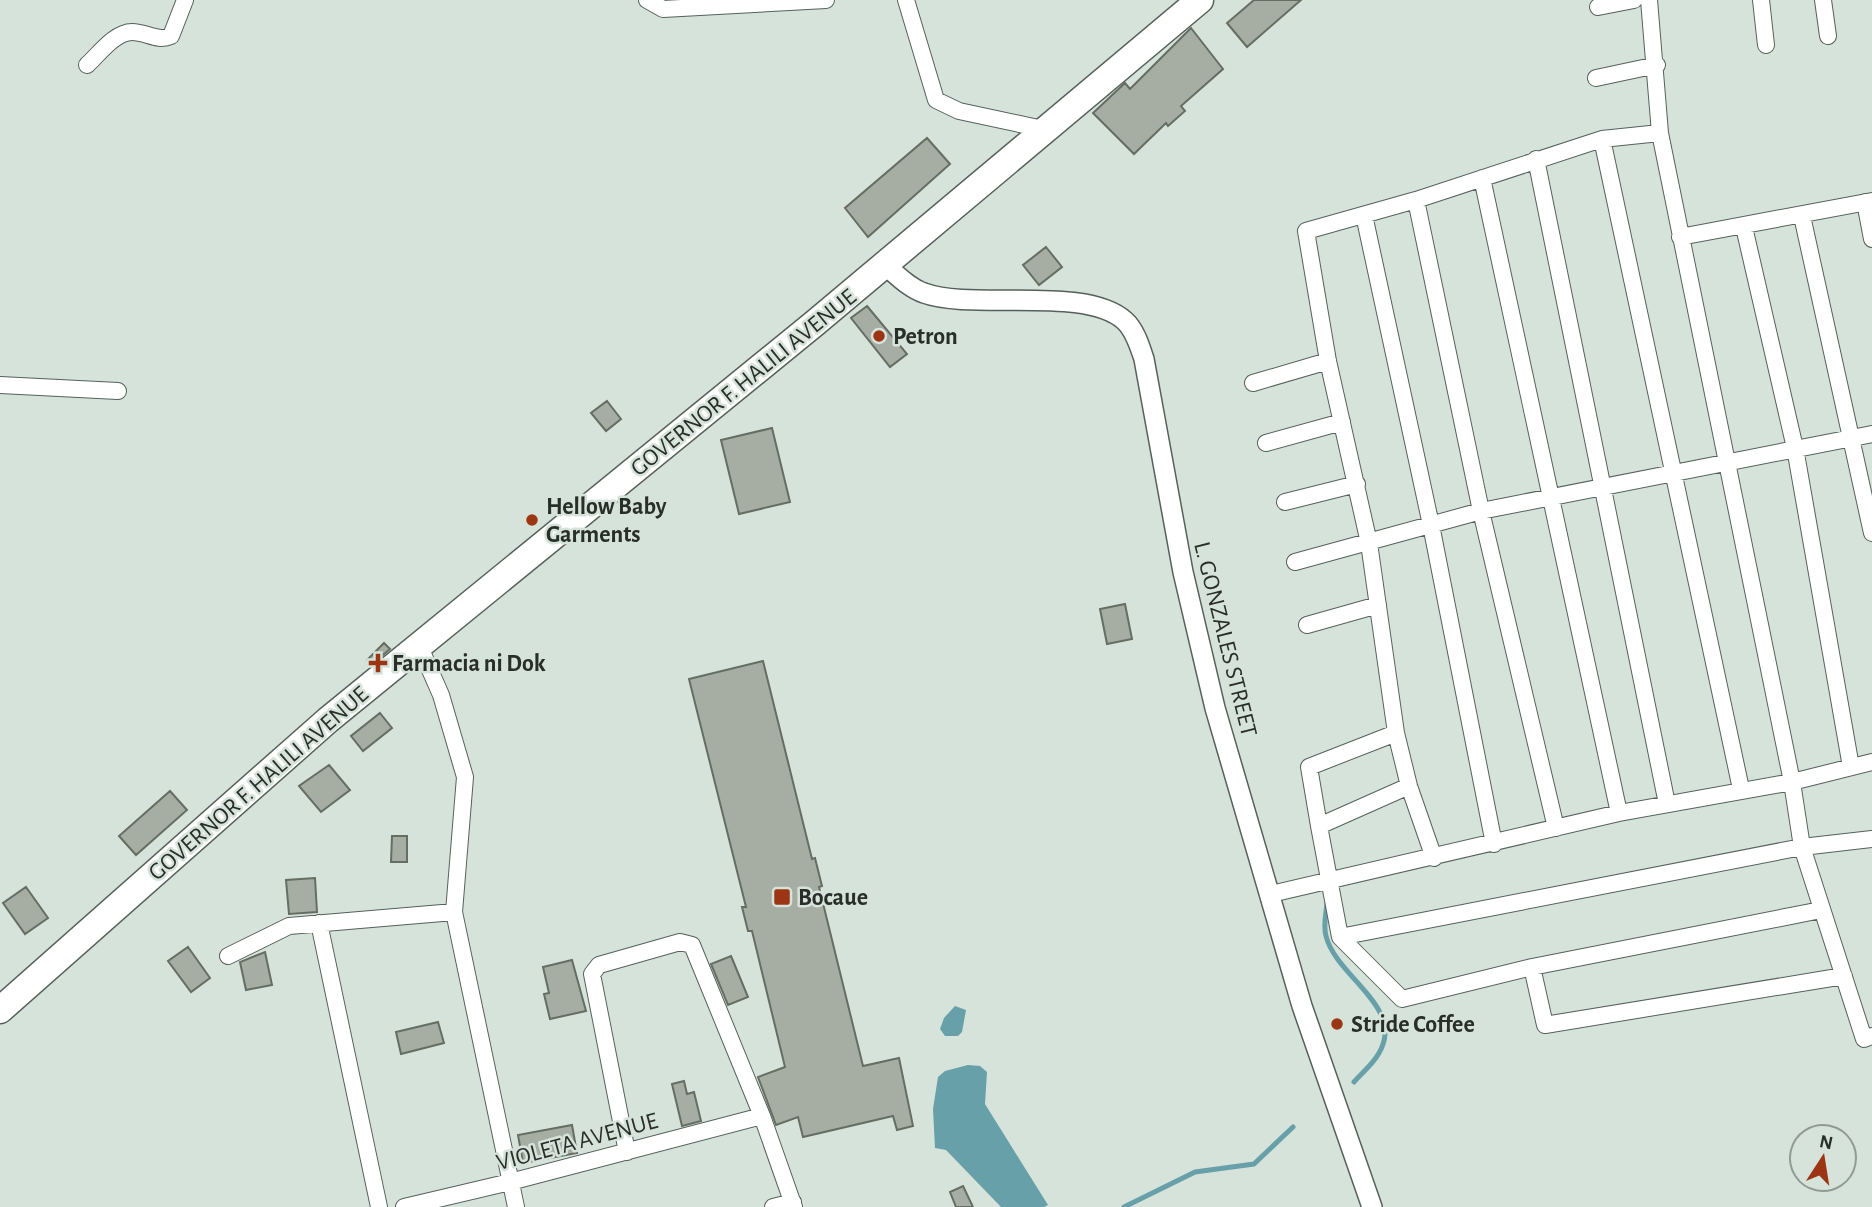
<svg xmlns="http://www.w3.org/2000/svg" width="1872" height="1207" viewBox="0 0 1872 1207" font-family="'Alegreya Sans',sans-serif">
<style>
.water{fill:#67a0a8}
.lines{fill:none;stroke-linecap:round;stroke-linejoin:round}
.stream{stroke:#67a0a8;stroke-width:5}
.building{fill:#a6ada2;stroke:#666d62;stroke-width:2}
.minor-casing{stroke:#55615a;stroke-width:18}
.tertiary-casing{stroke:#55615a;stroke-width:22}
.primary-casing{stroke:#55615a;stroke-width:29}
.minor{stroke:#fff;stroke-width:16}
.tertiary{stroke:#fff;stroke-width:19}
.primary{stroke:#fff;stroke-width:26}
.poi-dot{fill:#9c3514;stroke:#d6e3db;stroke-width:2.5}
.labels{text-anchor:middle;stroke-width:5;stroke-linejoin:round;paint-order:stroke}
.poi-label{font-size:24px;font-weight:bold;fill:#292e2b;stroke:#d6e3db;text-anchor:start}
.street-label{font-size:24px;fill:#292e2b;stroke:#d6e3db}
</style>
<rect width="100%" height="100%" fill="#d6e3db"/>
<!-- water -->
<path class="water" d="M955,1006L966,1010L962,1032L958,1036H945L940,1029L944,1018Z
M968,1065L980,1066L987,1072L985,1104L1048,1205L1044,1207H1001L946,1150L935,1148L933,1109L938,1077L945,1071Z"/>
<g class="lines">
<!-- stream -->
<path class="stream" d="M1327,903C1326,913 1323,926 1326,936C1336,977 1406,1007 1379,1053C1373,1064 1362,1073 1354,1082
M1124,1207L1195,1172L1254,1164L1293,1127"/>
</g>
<!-- building -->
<path class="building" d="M1254,0H1301L1247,47L1227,23Z
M1191,28L1223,69L1181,106L1185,111L1168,126L1166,123L1134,154L1093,113L1125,83L1130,89Z
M927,138L950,164L868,237L845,208Z
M1046,247L1062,267L1039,285L1023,265Z
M867,306L907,354L890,367L851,318Z
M607,401L621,419L606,431L591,413Z
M772,428L790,502L739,514L721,440Z
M1125,604L1132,639L1107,644L1100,609Z
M384,643L390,649L371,665L367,660Z
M763,661L812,859L815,858L822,886L819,887L863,1066L899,1058L913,1126L897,1130L893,1116L803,1137L798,1117L776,1125L758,1077L785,1067L752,931H748L742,907H746L689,679Z
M380,713L392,728L363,751L351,736Z
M329,765L350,790L321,812L299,786Z
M170,791L187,810L136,855L119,836Z
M392,836H407V862H391Z
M315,878L317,912L289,914L286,880Z
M26,887L48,918L25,934L3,903Z
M188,947L210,978L191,992L168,961Z
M265,952L272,985L246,990L240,962Z
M731,956L748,997L728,1005L711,964Z
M572,960L586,1011L550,1019L544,994L549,993L543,967Z
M438,1022L444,1043L401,1054L396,1032Z
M684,1081L687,1094L694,1092L701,1121L682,1126L672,1084Z
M572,1125L577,1153L523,1163L518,1135Z
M963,1186L973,1207H956L950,1192Z"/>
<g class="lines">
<defs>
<path id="minor" d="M647,0L663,9L826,0
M906,0L936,100L959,111L1043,129
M1649,0L1660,133L1792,782L1802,847L1864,1039L1872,1036
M1761,0L1766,45
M1823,0L1828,36
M1598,7L1634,0
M87,65C99,54 115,32 132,32C147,32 157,42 171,36L185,0
M1596,78L1657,65
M1602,139L1741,789
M1536,159L1667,804
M1482,178L1619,813
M1416,200L1481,511L1556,828
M1865,202L1872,239
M1364,215L1431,525L1494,844
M1802,216L1872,533
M1744,227L1795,448L1851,767
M1680,237L1872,201
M1253,383L1328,361
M0,385L118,391
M1266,443L1342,422
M1285,502L1357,484
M1295,562L1481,511L1872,434
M1307,625L1378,605
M419,645L441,695L465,777L454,912L516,1207
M1396,733L1309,767L1319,826L1409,786
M1319,826L1340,937L1402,999L1532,967L1821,910
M1434,858L1409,786L1396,733L1369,543L1328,361L1306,231L1416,200L1602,139L1660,133
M1271,894L1619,813L1792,782L1872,762
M319,923L379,1207
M1340,937L1802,847L1872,839
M228,956L289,926L454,912
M1532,967L1545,1025L1844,976
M627,1152L592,974L599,965L680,942L692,945L762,1116L794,1207
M404,1207L510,1182L762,1116
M773,1207L793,1202"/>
<path id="tertiary" d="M885,265C897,275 909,288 924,293C973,311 1086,285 1125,321C1135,330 1140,347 1144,359L1183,572L1215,708L1302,1006L1372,1207"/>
<path id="primary" d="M0,1010L328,720L815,323L1200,0"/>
</defs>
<!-- minor casing -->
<use href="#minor" class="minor-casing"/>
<!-- tertiary casing -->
<use href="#tertiary" class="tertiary-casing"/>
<!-- primary casing -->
<use href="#primary" class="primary-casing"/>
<!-- minor -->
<use href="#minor" class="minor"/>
<!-- tertiary -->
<use href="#tertiary" class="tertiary"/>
<!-- primary -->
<use href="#primary" class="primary"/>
</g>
<!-- markers -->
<g class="poi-dot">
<circle cx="879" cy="336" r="7"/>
<circle cx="532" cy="520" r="7"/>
<path d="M374.5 652.5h7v7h7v7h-7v7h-7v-7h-7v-7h7z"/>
<rect x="773" y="888" width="18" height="18" rx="3.5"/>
<circle cx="1337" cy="1024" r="7"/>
</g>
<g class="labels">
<!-- poi labels -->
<g class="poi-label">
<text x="893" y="344">Petron</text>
<text x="546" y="514">Hellow Baby<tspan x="546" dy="28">Garments</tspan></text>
<text x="392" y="671">Farmacia ni Dok</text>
<text x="798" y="905">Bocaue</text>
<text x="1351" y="1032">Stride Coffee</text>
</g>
<!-- street labels -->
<g class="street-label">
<text transform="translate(743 382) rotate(-39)" y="8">GOVERNOR F. HALILI AVENUE</text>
<text transform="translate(1226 639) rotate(76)" y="8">L. GONZALES STREET</text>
<text transform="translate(258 783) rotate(-41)" y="8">GOVERNOR F. HALILI AVENUE</text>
<text transform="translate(577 1141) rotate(-15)" y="8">VIOLETA AVENUE</text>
</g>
</g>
<!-- north arrow -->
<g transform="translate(1823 1158) rotate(12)"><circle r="33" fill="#d6e3db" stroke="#919b95" stroke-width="2"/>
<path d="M0-5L12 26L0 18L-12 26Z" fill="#9c3514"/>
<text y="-10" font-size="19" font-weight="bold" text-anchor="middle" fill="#292e2b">N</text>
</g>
</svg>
